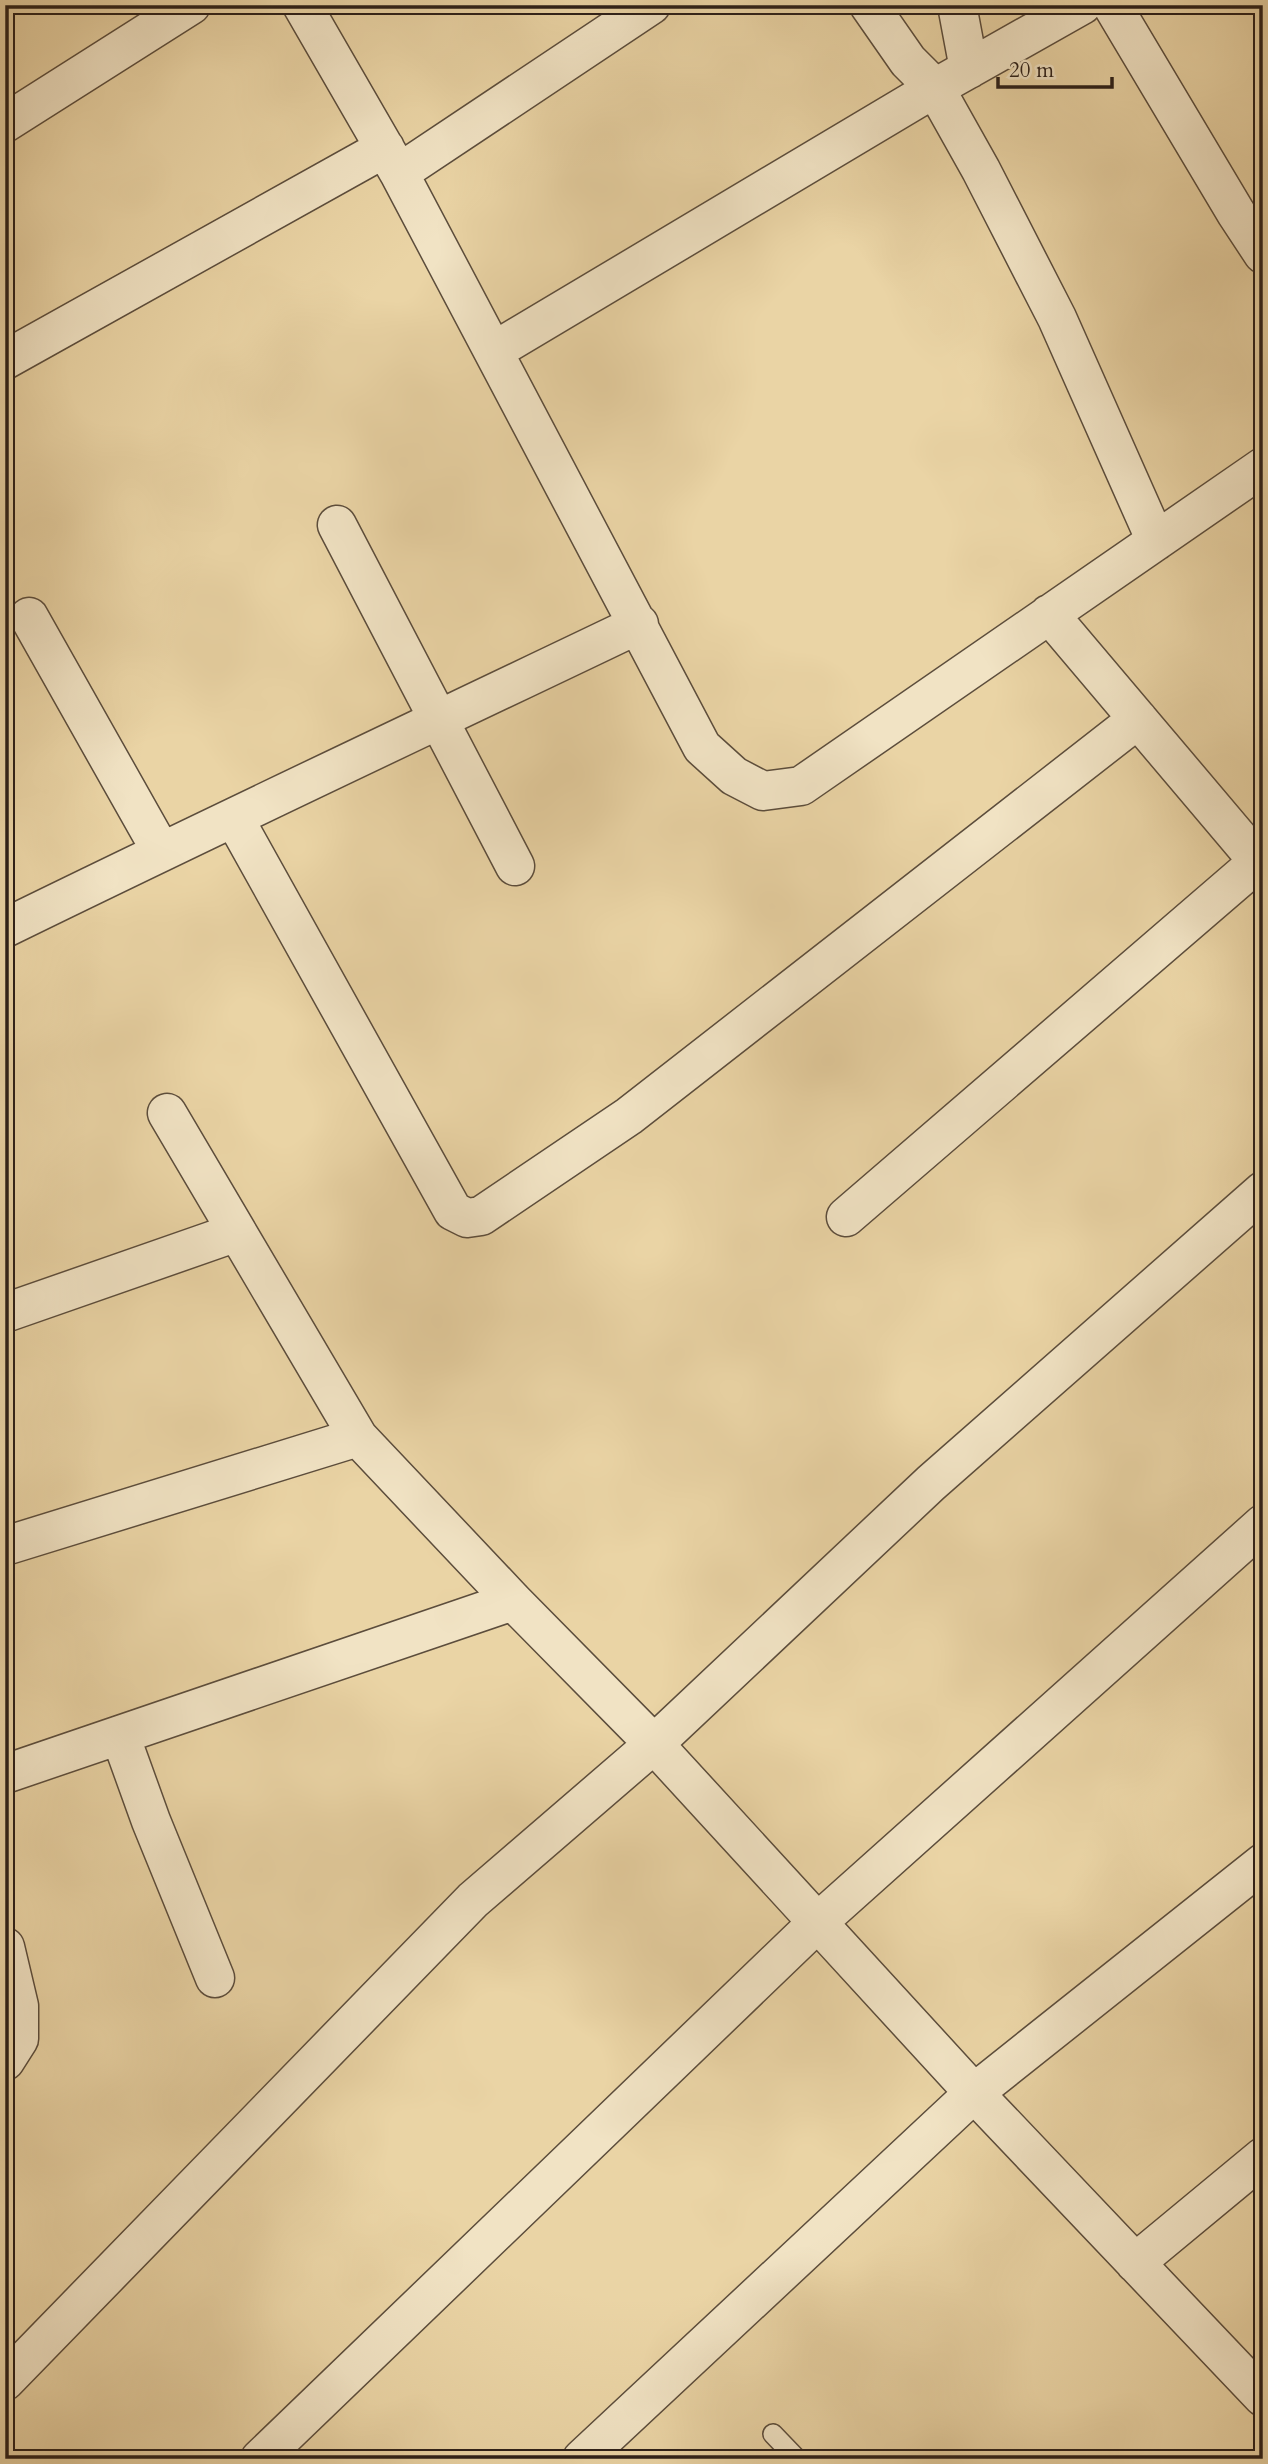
<svg xmlns="http://www.w3.org/2000/svg" width="1268" height="2464" viewBox="0 0 1268 2464" font-family="Cardo,serif">
<style>
.lines{fill:none;stroke-linecap:round;stroke-linejoin:round}
.lane-casing{stroke:#5c4d3c;stroke-width:22}
.street-casing{stroke:#5c4d3c;stroke-width:41}
.lane{stroke:#f1e3c4;stroke-width:19}
.street{stroke:#f1e3c4;stroke-width:38}
</style>
<rect width="100%" height="100%" fill="#ead4a5"/>
<filter id="stains"><feTurbulence type="fractalNoise" baseFrequency=".00286" numOctaves="4"/><feColorMatrix values="0 0 0 0 .2 0 0 0 0 .09 0 0 0 0 .02 0 0 0 .5 -.17"/></filter>
<radialGradient id="worn" r=".72"><stop offset=".6" stop-color="#630" stop-opacity="0"/><stop offset="1" stop-color="#630" stop-opacity=".3"/></radialGradient>
<g class="lines">
<defs>
<path id="lane" d="M773,2434L797,2459"/>
<path id="street" d="M302,5L399,173L702,747L734,776L763,791L801,786L1263,467
M869,5L908,61L935,88L981,170L1057,318L1156,541
M957,5L969,69
M1112,5L1236,213L1263,254
M5,123L191,5
M399,173L651,5
M494,351L935,88L1082,5
M5,360L385,148
M337,525L515,866
M1049,614L1263,867
M29,617L161,851
M234,818L453,1211L467,1218L481,1216L629,1116L1138,719
M5,928C215,825 428,725 639,624
M167,1113L358,1437L513,1601L654,1744L974,2093L1263,2397
M846,1217L1258,862
M5,1313L237,1232
M5,1546L358,1437
M120,1735L151,1821L215,1978
M5,1774L513,1601
M5,1947L19,2006V2039L5,2061
M1135,2263L1263,2157
M5,2381L473,1900L654,1744L931,1483L1263,1191
M260,2459L818,1922L1263,1524
M582,2459L974,2093L1263,1863"/>
</defs>
<!-- lane casing -->
<use href="#lane" class="lane-casing"/>
<!-- street casing -->
<use href="#street" class="street-casing"/>
<!-- lane -->
<use href="#lane" class="lane"/>
<!-- street -->
<use href="#street" class="street"/>
</g>
<!-- margin -->
<rect width="1268" height="2464" fill="none" stroke="#ead4a5" stroke-width="28"/>
<rect x="7" y="7" width="1254" height="2450" fill="none" stroke="#2d2019" stroke-width="3.5"/>
<rect x="14" y="14" width="1240" height="2436" fill="none" stroke="#2d2019" stroke-width="2"/>
<!-- scale -->
<path d="M998 77v10h114v-10" fill="none" stroke="#2d2019" stroke-width="3.5"/>
<text x="1009" y="77" font-size="21" fill="#2d2019" stroke="#f1e3c4" stroke-width="5" paint-order="stroke">20 m</text>
<rect width="100%" height="100%" filter="url(#stains)"/>
<rect width="100%" height="100%" fill="url(#worn)"/>
</svg>
